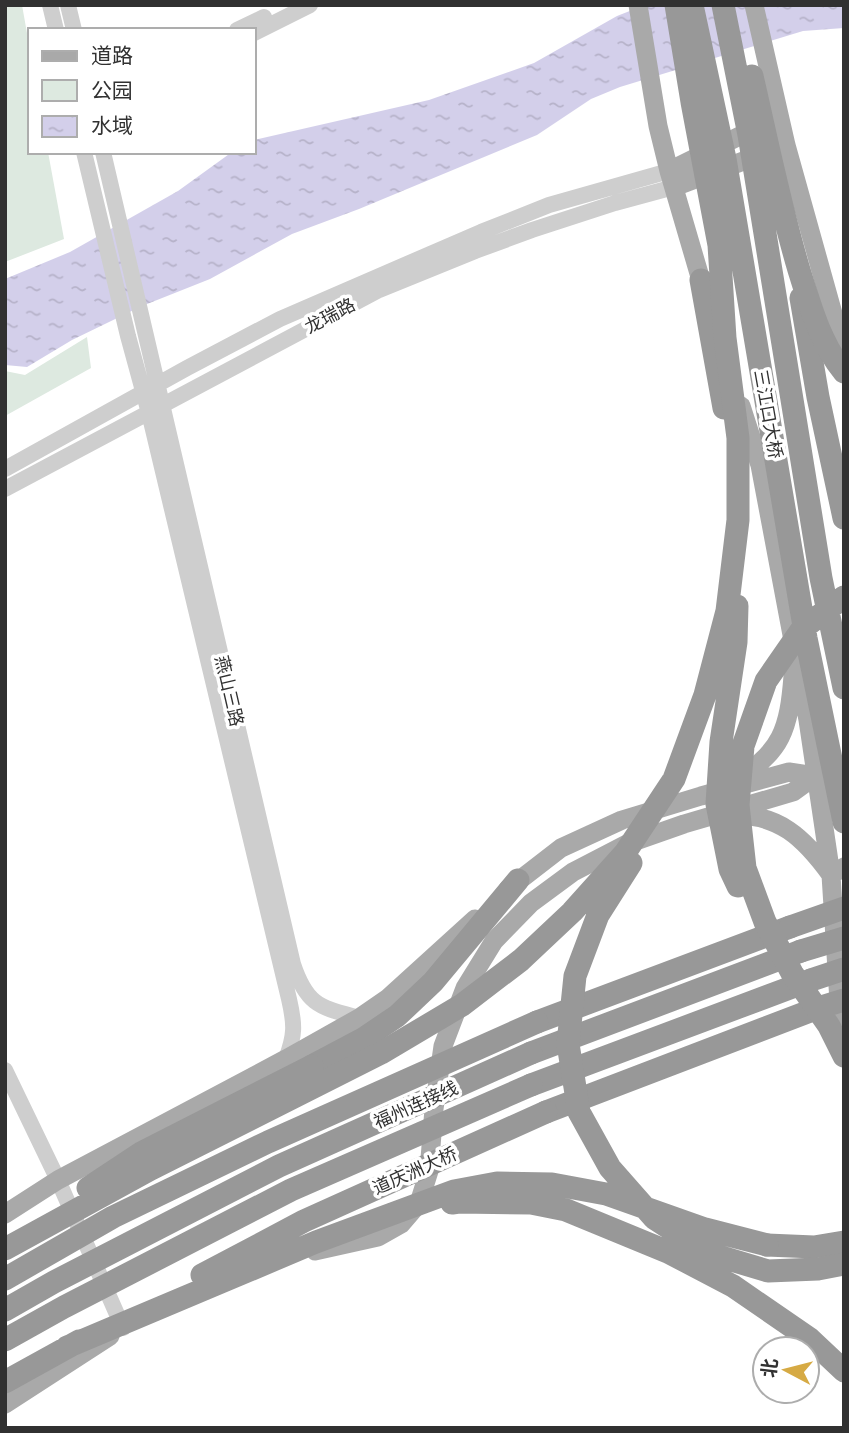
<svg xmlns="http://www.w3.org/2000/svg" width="849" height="1433" viewBox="0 0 849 1433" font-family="'Roboto Condensed','Noto Sans SC',sans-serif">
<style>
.park{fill:#dde9e0}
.water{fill:url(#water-ripples)}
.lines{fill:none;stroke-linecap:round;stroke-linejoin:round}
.minor{stroke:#cecece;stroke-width:16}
.major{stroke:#a9a9a9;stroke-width:19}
.highway{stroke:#989898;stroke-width:23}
.highway-bridge{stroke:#989898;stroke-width:23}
.labels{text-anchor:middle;stroke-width:7;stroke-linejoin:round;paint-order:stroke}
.street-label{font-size:18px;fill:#313131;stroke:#fff}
</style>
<defs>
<pattern id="water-ripples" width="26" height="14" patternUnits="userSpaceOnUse" patternTransform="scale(1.75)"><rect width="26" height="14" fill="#d3cfea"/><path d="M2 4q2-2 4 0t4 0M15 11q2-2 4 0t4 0" fill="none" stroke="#b6b2c9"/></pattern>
</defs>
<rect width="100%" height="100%" fill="#fff"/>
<!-- park -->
<path class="park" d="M5,5H22L30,50V152H48L64,239L5,262Z
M87,337L91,368L5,416V371L25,375Z"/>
<!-- water -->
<path class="water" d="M645,5H844V28L803,31L620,87L591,99L537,135L359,209L292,234L210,279L142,306L72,340L27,367L5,365V279L70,252L178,191L232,152H254V140L429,100L534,63L617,16Z"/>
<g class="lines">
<!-- minor -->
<path class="minor" d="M50,5L56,30
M68,5L74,30
M237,30L264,17
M254,33L310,5
M84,152L128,336L149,413L289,999C295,1025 295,1035 286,1059
M103,152L293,964C307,1006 320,1007 359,1018
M5,469L187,368L280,319L481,232L549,205L669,171
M5,489L379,290L475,251L532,230L615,203L674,187
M5,1070L58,1180L123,1328"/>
<!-- major -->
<path class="major" d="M638,5L658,126L669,171L705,294
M754,5L786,145L844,353
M669,171L760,126
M674,187L765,153
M741,406L760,465L808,720L831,875L842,1049
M735,780C782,753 789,728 793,676
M731,816C778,812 805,839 831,875L844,867
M508,889L561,848L622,820L701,796L789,772L815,776
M5,1214L58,1180L286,1059L359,1018L388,998L475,919
M315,1251L378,1237L401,1224L419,1203L429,1171L434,1109L443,1046L465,988L494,941L531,903L573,872L627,844L684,824L793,792L815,776L844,769
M5,1404L110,1336"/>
<!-- highway -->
<path class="highway" d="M701,280L724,408
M801,298L818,397L844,518
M537,1022L790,927
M531,1053L801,951
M312,1066L363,1039L397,1016L433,982L518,880
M531,1085L811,980
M546,1112L818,1008
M767,1245L814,1247L844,1242"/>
<!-- highway-bridge -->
<path class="highway-bridge" d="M692,5L725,159L806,638L844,822
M723,5L749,135L821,578L844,688
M752,76C767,141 780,206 799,270C810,305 820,343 844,372
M844,597L802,629L766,681L743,746L738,805L745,868L765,922L792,973L829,1026L844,1056
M737,606L736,642L721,742L717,804L730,869L738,886
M631,863L598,915L575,976L568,1044L579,1112L610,1168L654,1218L708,1253L768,1271L818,1269L844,1264
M790,927L844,908
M801,951L844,938
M811,980L844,969
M818,1008L844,1000
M88,1188L141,1153L312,1066
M452,1203L459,1202L531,1203L566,1210L668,1252L733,1286L810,1339L844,1371
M5,1249L151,1169L381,1053L462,1005L521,960L572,912L625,853L674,779L705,695L727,611L738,520V438L725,338L719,245L692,102L676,5
M202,1275L304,1221L546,1112
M5,1279L113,1217L268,1142L537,1022
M5,1310L54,1282L279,1166L531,1053
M5,1340L64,1307L291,1190L531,1085
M67,1347L316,1242L454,1191L497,1183L552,1184L606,1194L705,1229L767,1245
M5,1382L79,1341"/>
</g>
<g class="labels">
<!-- street labels -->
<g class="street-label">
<text transform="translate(330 316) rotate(-28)" y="6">龙瑞路</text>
<text transform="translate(768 414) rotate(80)" y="6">三江口大桥</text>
<text transform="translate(229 691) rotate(77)" y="6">燕山三路</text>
<text transform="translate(416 1105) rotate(-24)" y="6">福州连接线</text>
<text transform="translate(415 1171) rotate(-24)" y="6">道庆洲大桥</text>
</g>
</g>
<!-- border -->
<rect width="849" height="1433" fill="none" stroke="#313131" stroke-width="14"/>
<!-- legend -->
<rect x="28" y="28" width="228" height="126" fill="#ffffff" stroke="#adadad" stroke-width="2"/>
<rect x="42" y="51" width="35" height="10" fill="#a9a9a9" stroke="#adadad" stroke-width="2"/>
<text x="91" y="63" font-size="21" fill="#313131">道路</text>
<rect x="42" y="80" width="35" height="21" fill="#dde9e0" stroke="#adadad" stroke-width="2"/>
<text x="91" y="98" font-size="21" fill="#313131">公园</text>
<rect x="42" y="116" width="35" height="21" fill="url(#water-ripples)" stroke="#adadad" stroke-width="2"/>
<text x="91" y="133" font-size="21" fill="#313131">水域</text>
<!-- north arrow -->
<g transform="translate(786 1370) rotate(277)"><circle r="33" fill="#ffffff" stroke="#adadad" stroke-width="2"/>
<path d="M0-5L12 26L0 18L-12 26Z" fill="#d6aa44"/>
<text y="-10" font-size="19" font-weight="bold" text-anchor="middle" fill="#313131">北</text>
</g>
</svg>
